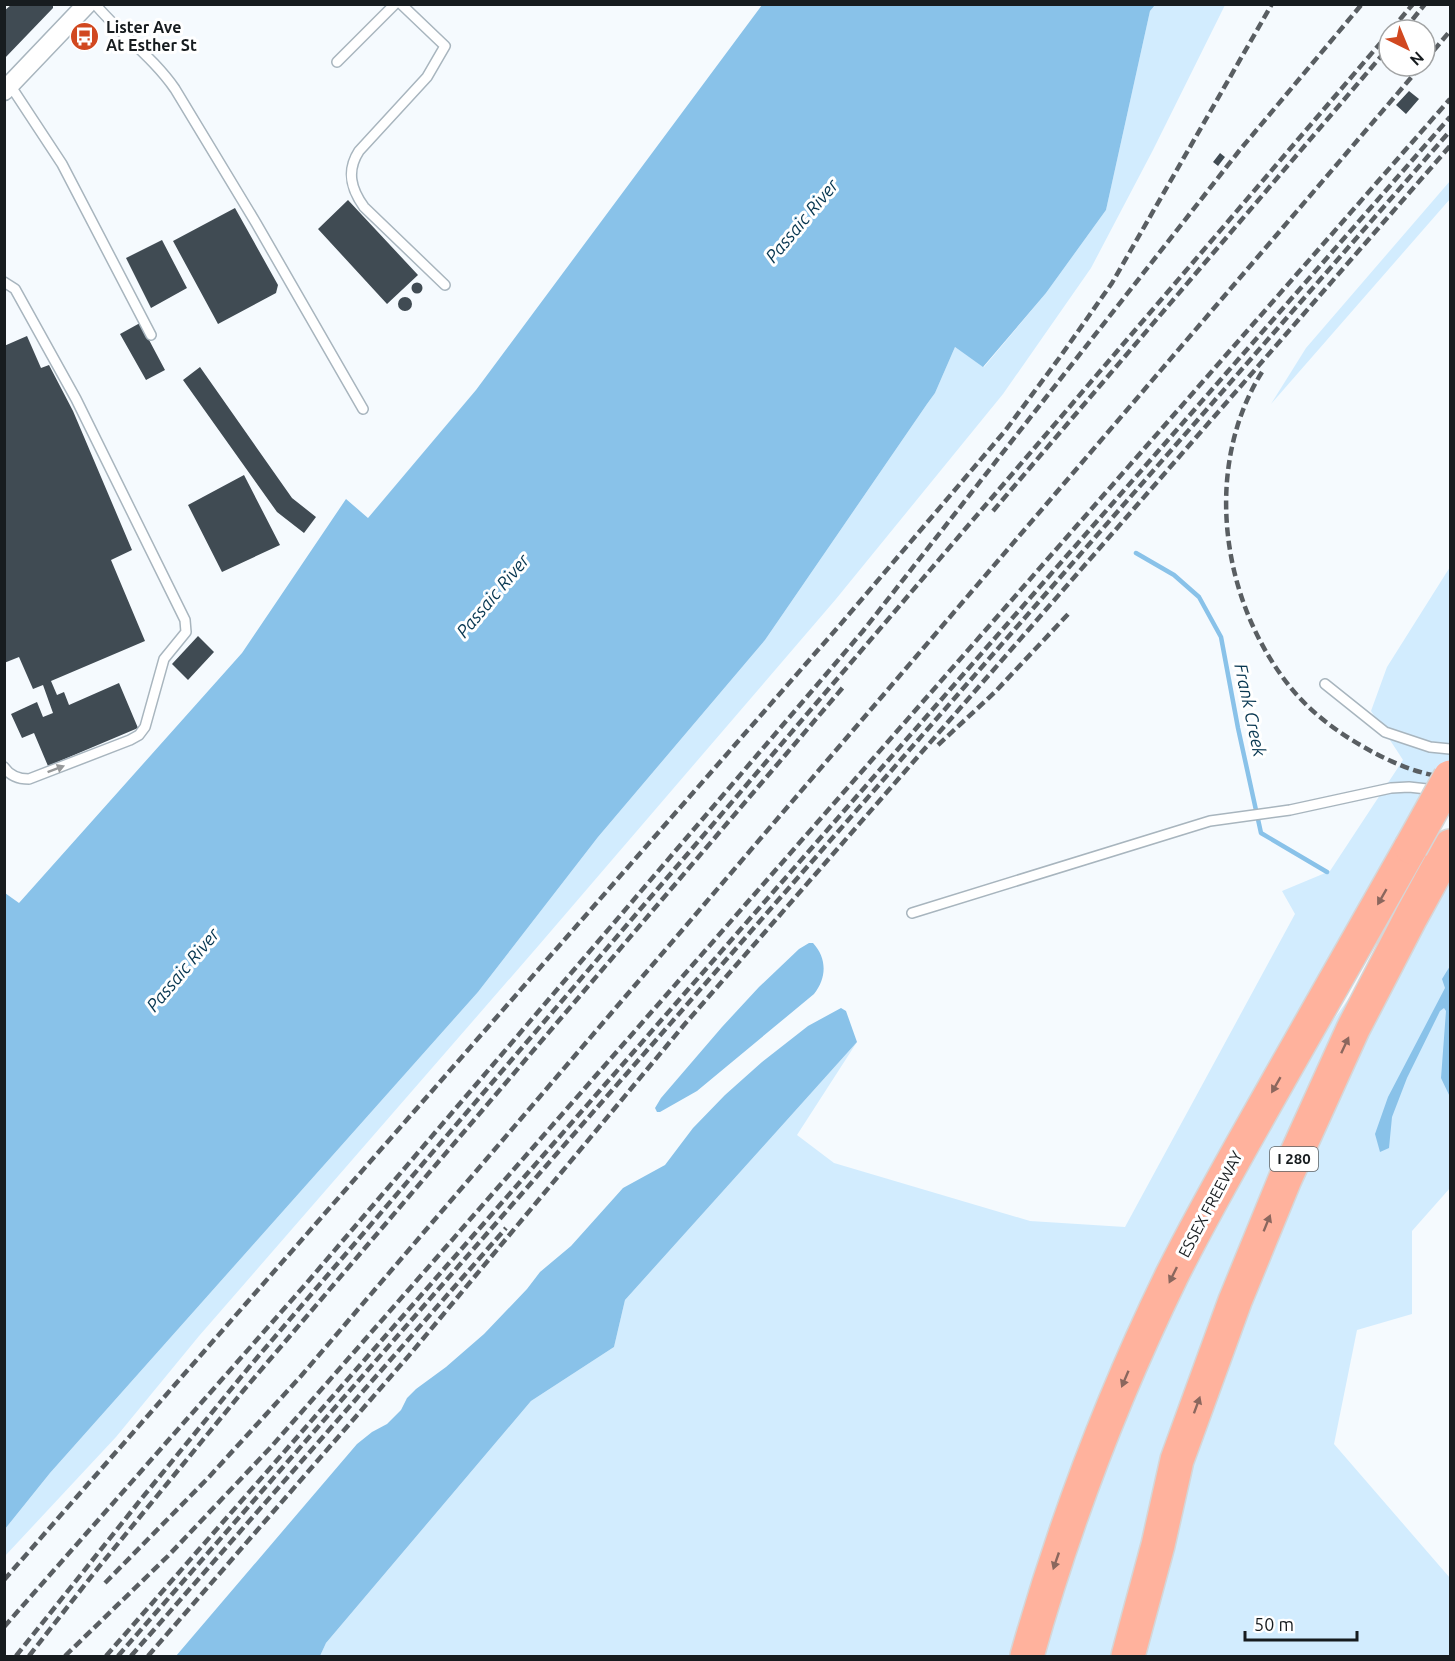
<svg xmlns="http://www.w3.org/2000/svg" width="1455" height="1661" viewBox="0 0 1455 1661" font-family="Ubuntu,sans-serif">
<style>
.green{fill:#d2ecfe}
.water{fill:#89c2e9}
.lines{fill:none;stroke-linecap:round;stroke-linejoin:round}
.stream{stroke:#89c2e9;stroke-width:4.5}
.building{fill:#404b53}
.lane-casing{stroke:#a8b5be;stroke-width:12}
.street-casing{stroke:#a8b5be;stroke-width:21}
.highway-casing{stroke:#d5d6d7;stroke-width:36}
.lane{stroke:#fff;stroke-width:9}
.street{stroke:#fff;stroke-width:18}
.highway{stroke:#ffb29d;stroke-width:33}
.rail{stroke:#595e62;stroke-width:4.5;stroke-dasharray:9 4.5;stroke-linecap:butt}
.highway-bridge-casing{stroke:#d5d6d7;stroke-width:36;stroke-linecap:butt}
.highway-bridge{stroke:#ffb29d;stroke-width:33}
.oneway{fill:#97999a}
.oneway2{fill:#8b675e}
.labels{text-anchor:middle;stroke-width:6;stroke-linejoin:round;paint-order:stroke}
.shield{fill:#fff;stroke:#5d6062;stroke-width:1.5}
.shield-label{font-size:15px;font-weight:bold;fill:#171c1f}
.poi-label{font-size:16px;font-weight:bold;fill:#171c1f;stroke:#fff;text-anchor:start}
.street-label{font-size:16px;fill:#171c1f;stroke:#fff}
.water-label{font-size:18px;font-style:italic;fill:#063650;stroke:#fff}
</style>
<rect width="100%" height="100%" fill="#f5fafe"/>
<!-- green -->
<path class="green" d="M1155,5H1225L1153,150L1091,268L1003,394L836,599L539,945L199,1336L116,1437L5,1556V1529L50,1473L478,992L598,837L765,640L927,404L935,393L955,347L984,367L1046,293L1106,210L1150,11Z
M1450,181V199L1271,404L1306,348Z
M1450,567V775L1251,1135L1450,857V1188L1412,1231V1314L1357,1330L1334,1444L1450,1578V1656H320L326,1643L531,1401L614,1347L625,1300L857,1042L797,1135L834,1163L1030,1221L1125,1227L1295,914L1282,891L1330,871L1403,760L1371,711L1387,667Z"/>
<!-- water -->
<path class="water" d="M762,5H1155L1150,11L1106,210L1046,293L983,367L955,347L935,393L927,404L765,640L598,837L478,992L50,1473L5,1529V893L19,903L242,653L346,499L368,518L476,390Z
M809,943H813C827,958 827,978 814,994L697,1091L660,1112H657L655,1108L661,1098L722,1027L759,987L799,949Z
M1450,966V1097L1441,1078L1446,1011L1444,1008L1440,1011L1407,1078L1392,1117L1389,1148L1380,1152L1375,1134L1388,1097L1445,988L1442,979Z
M841,1008L846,1011L857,1042L625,1300L614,1347L531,1401L326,1643L320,1656H176L357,1444L372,1432L387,1424L401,1410L407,1398L416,1389L446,1367L484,1334L527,1289L540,1272L571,1246L623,1188L665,1165L693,1128L725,1095L762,1062L808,1026Z"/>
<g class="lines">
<!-- stream -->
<path class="stream" d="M1136,553L1174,575L1199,597L1221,637L1238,728L1261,833L1327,872"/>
</g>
<!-- building -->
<path class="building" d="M11,5H53V8L4,59V11Z
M1409,91L1419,99L1406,114L1396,105Z
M1220,153L1225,157L1218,166L1213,162Z
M348,200L418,275L387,304L318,229Z
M235,208L278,285L276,293L218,324L173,241Z
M162,240L187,288L151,308L126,258Z
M411.5 288a5.5 5.5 0 1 1 11 0a5.5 5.5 0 1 1-11 0Z
M398 304a7 7 0 1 1 14 0a7 7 0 1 1-14 0Z
M140,323L165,370L146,380L120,334Z
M27,336L41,368L49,365L73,411L132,550L111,560L145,641L51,681L57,695L64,692L69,705L119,683L138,728L48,766L34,733L22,738L11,714L37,702L43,717L53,713L43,685L33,689L19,657L4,663V346Z
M200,367L292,498L316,517L304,533L277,512L183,380Z
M244,475L280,545L222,572L188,505Z
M198,636L214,652L188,680L172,664Z"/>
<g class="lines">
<defs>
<path id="lane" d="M95,4C120,34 153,57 175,89L256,223L363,409
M401,4L445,46L427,77L359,151C346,171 351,189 364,207L445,285
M337,62L395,4
M10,85L62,164L151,335
M4,282L15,289L76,399L185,620L186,632L164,659L145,727L139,735L130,740L29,779C19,779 10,776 4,767
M1325,684L1385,732L1430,747L1450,749
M912,913L1210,821L1290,810L1391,788L1409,787L1436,790"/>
<path id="street" d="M4,91L87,4"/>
<path id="highway" d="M1027,1656C1064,1525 1112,1398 1172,1275C1206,1207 1244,1142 1281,1076C1324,999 1368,923 1411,847
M1128,1656L1158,1545L1177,1460L1235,1301L1285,1179L1353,1029L1411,917L1450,846"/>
</defs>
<!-- lane casing -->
<use href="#lane" class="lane-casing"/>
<!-- street casing -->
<use href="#street" class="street-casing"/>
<!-- highway casing -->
<use href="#highway" class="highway-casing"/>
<!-- lane -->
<use href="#lane" class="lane"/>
<!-- street -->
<use href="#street" class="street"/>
<!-- highway -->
<use href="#highway" class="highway"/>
<!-- rail -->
<path class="rail" d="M1391,30L1413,4
M1404,30L1425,4
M1425,61L1450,31
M1262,372C1202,468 1221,602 1291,688C1312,714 1340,734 1369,750C1394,764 1422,775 1450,778
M993,511L1389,47
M938,745L995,692L1071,611
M4,1580L839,626L1005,431L1060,357L1112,283L1272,4
M105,1583L209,1477L301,1376L1421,66
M4,1627L305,1285L863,631L1239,151L1362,4
M16,1656L142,1498L250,1366L1389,33
M29,1656L98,1568L243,1391L845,685
M65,1656L168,1556L271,1447L1450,99
M106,1656L1450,117
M118,1656L1450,131
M131,1656L506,1228
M148,1656L412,1352L684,1025L1450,146"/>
<defs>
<path id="highway-bridge" d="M1411,847L1450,777"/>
</defs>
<!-- highway-bridge casing -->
<use href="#highway-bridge" class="highway-bridge-casing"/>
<!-- highway-bridge -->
<use href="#highway-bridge" class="highway-bridge"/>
</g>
<!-- one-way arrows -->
<defs><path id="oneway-solid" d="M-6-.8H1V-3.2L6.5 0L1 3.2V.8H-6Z" transform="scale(1.5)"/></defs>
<use class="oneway" href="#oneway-solid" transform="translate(56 769) rotate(-21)"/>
<g class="oneway2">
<use href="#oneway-solid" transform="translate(1382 897) rotate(120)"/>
<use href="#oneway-solid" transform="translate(1345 1045) rotate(-65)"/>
<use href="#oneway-solid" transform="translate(1276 1085) rotate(120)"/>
<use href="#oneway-solid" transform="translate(1267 1223) rotate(-68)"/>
<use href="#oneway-solid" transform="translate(1173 1275) rotate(116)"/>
<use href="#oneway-solid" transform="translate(1125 1379) rotate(113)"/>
<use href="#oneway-solid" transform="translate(1197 1405) rotate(-70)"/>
<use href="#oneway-solid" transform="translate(1056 1561) rotate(109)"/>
</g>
<!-- icons -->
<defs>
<symbol id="bus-disc" viewBox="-11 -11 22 22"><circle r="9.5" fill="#d14820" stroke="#fff"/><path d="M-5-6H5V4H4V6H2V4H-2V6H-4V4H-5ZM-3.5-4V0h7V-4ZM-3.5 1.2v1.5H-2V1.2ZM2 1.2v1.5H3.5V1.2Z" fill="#fff"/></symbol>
</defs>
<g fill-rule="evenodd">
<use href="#bus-disc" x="68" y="20" width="33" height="33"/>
</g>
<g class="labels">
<!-- shield labels -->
<rect class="shield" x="1270" y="1147" width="48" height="24" rx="4.5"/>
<g class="shield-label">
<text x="1294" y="1164">I 280</text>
</g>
<!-- poi labels -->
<g class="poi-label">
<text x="106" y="33">Lister Ave<tspan x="106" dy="18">At Esther St</tspan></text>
</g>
<!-- street labels -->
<g class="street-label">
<text transform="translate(1210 1204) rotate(-62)" y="6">ESSEX FREEWAY</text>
</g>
<!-- water labels -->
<g class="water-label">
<text transform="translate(802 221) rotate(-50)" y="6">Passaic River</text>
<text transform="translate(493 596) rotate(-50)" y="6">Passaic River</text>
<text transform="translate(1250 710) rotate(78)" y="6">Frank Creek</text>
<text transform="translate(183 970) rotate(-50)" y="6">Passaic River</text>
</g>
</g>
<!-- border -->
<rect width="1455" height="1661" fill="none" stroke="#171c1f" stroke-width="12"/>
<!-- north arrow -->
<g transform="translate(1407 48) rotate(137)"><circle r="28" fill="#ffffff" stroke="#a2a4a5" stroke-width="1.5"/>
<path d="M0-4.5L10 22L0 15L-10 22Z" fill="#d14820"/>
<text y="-9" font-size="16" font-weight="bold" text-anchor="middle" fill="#171c1f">N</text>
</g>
<!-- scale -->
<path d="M1245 1631v9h112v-9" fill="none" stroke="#171c1f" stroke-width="3"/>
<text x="1254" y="1631" font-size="18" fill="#171c1f" stroke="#ffffff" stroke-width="4.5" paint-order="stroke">50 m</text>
</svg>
